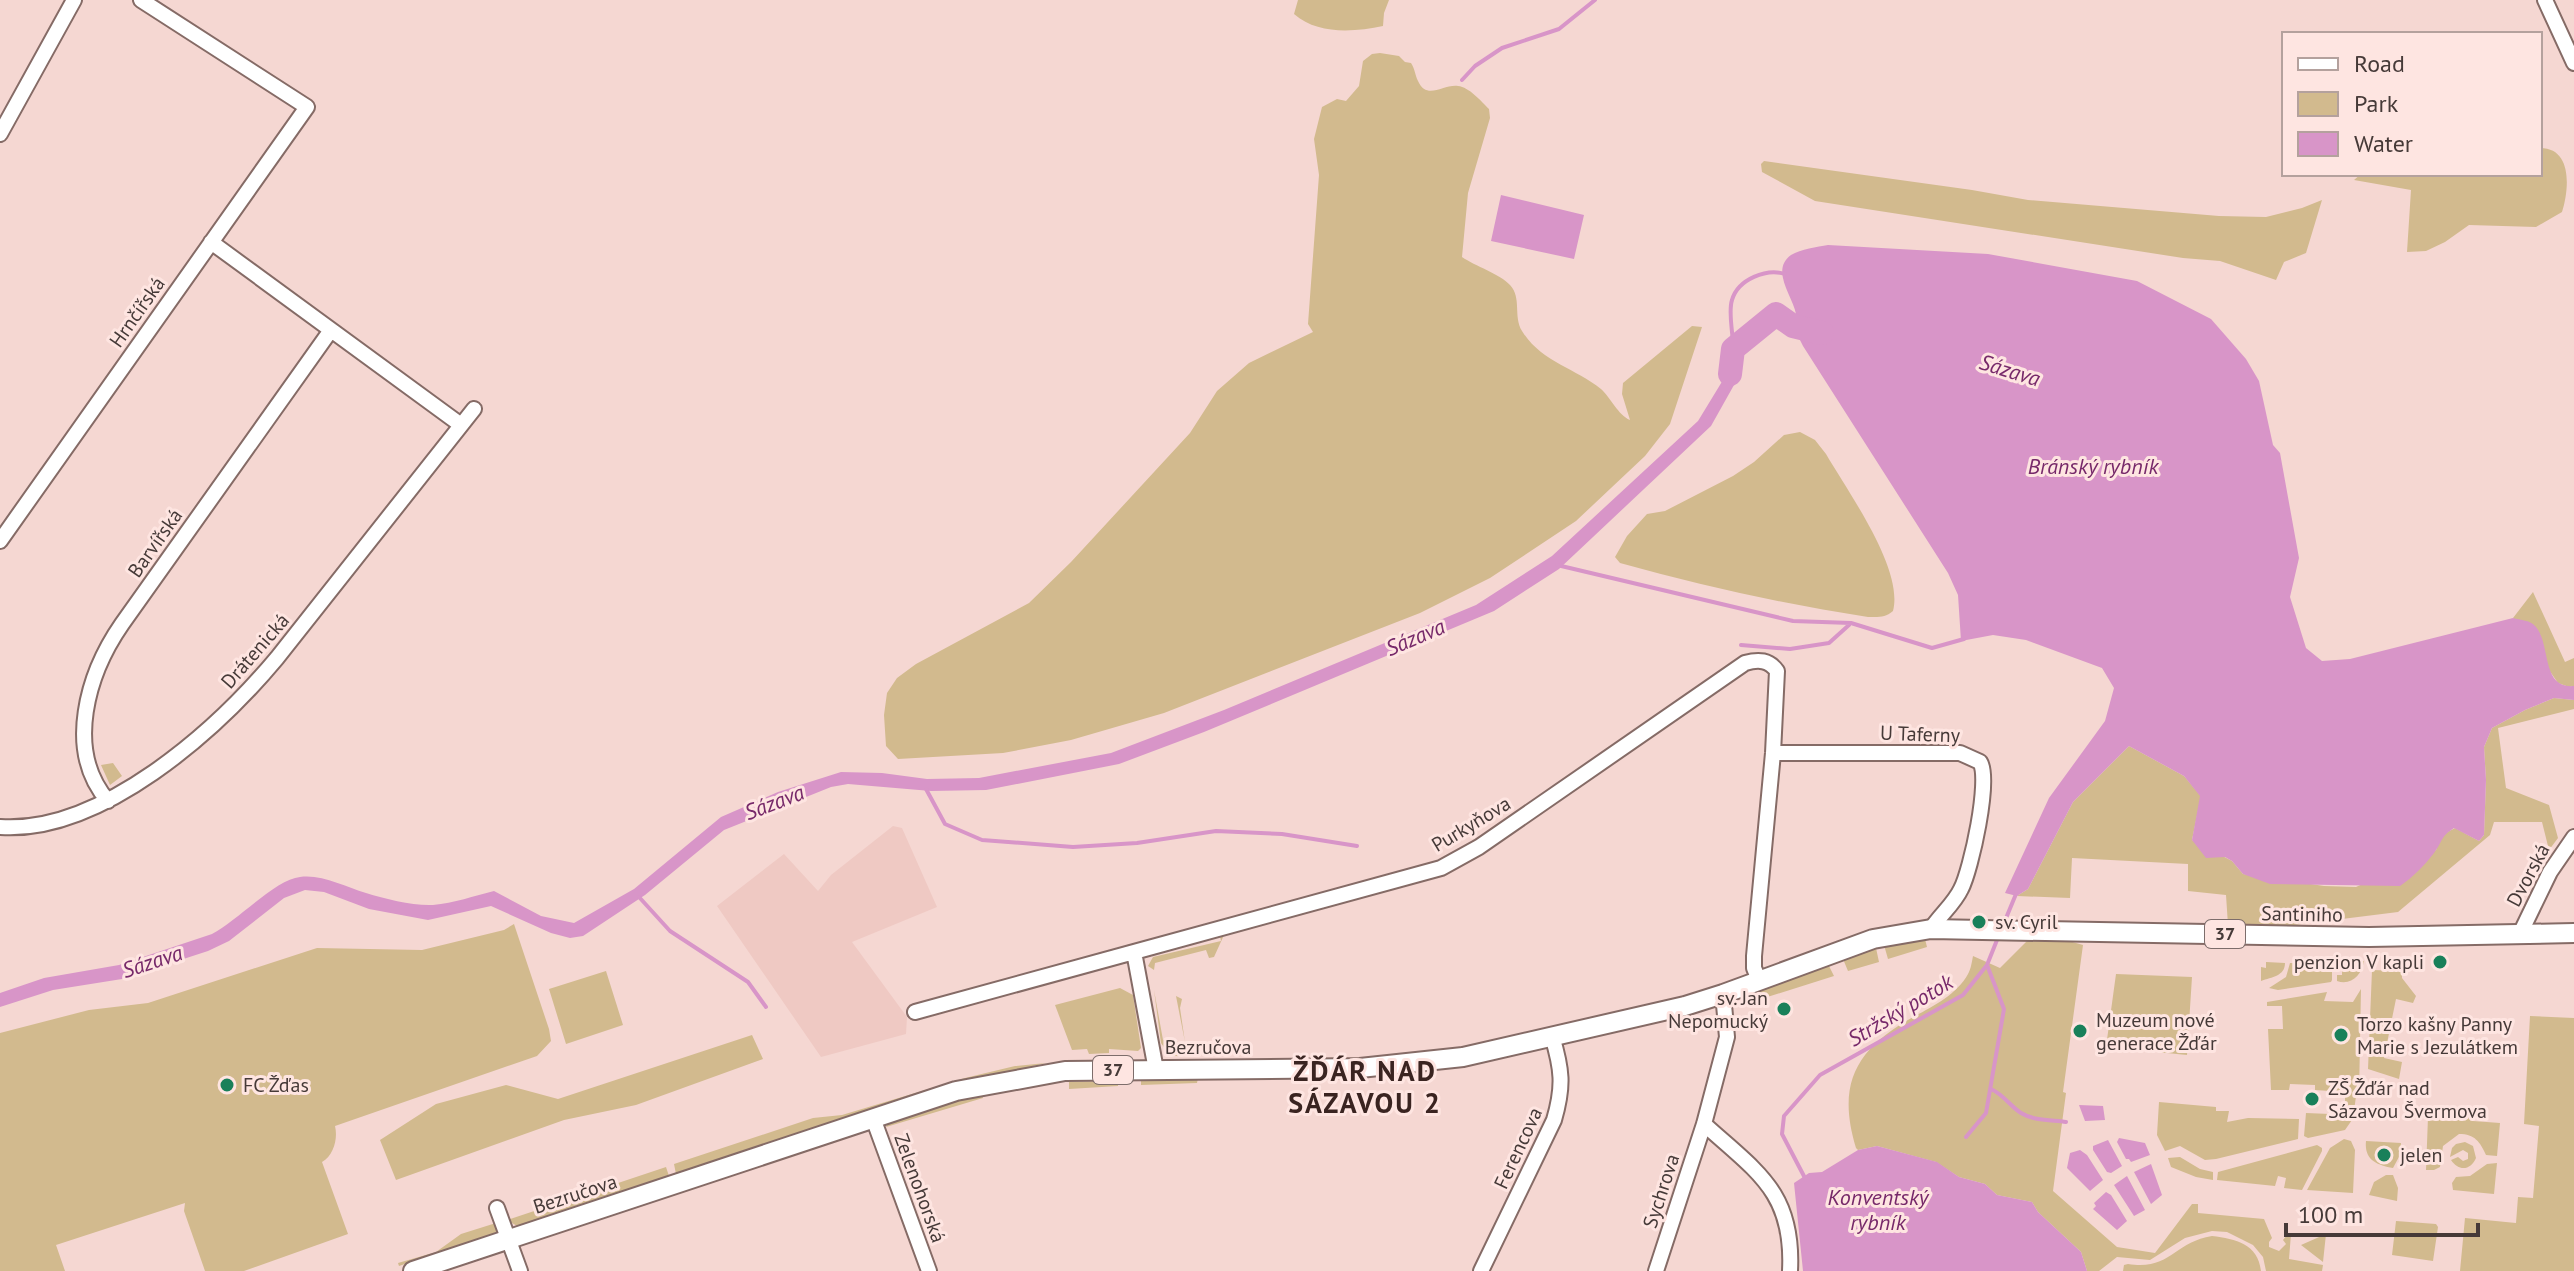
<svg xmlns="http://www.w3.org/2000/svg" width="2574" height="1271" viewBox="0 0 2574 1271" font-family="'PT Sans',sans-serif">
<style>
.built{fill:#efc9c3}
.green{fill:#d2ba8e}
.water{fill:#d895c8}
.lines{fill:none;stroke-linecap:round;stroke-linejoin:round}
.stream{stroke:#d895c8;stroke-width:4}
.river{stroke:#d895c8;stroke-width:24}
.minor-casing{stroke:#856b66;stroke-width:18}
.major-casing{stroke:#856b66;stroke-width:22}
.minor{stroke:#fff;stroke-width:14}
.major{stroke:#fff;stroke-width:18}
.poi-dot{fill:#19805a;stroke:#fee5e1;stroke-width:3}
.labels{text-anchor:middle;stroke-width:6;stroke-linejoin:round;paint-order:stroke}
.shield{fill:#fee5e1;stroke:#7d6d6b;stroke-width:2}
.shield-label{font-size:18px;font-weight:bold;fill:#463a38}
.street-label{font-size:20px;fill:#463a38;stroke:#fee5e1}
.poi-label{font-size:20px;fill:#463a38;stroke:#fee5e1;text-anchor:start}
.water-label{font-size:22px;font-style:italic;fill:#77296a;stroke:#fee5e1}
.district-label{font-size:28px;font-weight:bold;letter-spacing:2px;fill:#3a2421;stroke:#fee5e1}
</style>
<rect width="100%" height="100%" fill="#f5d7d2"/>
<!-- built -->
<path class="built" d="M893,826L902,828L937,907L852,942L907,1017L906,1034L821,1057L717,906L784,854L818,891L831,875Z"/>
<!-- green -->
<path class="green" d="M1298,0H1389L1384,13L1383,26C1354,32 1318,35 1294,14Z
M1380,53L1399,56L1405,62L1411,63C1415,69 1415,75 1418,81C1427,101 1443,84 1458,86C1469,87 1481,101 1489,109L1490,118L1468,193L1462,257C1475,266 1500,274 1510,285C1522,298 1513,316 1522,331C1541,362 1575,368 1601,389C1611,398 1618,415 1630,420L1622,394L1623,383L1692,326L1702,327L1670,424L1645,456L1576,521L1490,578L1420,613L1164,713L1071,740L1003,753L898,759L886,746L884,715L887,693L897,678L916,664L1029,603L1071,562L1190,433L1217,391L1249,363L1313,332L1308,324L1319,175L1314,139L1322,107L1337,99L1346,101L1359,86L1363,61L1372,54Z
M2540,148C2573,148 2569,190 2562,212L2536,227L2469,225L2445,242L2426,251L2407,252L2411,190L2354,180L2361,174H2540Z
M1764,161L1972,190L2028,200L2219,216L2266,217L2302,208L2322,200L2306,253L2284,262L2276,280L2220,261L2183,258L1815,201L1762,172L1761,164Z
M1800,432L1815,440L1826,454C1848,492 1904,569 1893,611C1885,618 1879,617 1868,617C1784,604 1702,586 1620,563L1615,557L1627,536L1647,514L1665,511L1733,476L1754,462L1784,435Z
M2533,592L2565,662L2574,658V686L2569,687L2558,683L2513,618Z
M2554,698L2574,700V709L2498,728L2506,788L2549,805L2558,838L2549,850L2542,822H2494L2490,835L2398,912L2277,927L2228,925L2226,895L2188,891V864L2072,858L2070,898L2017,896L2028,889L2073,802L2129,746L2184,776L2201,796L2192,840L2232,861L2243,874L2324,886L2356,887L2436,850L2442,835L2455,828L2479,841L2484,835L2486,780L2484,747L2492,728L2525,710Z
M113,763L122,776L110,785L101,765Z
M514,924L549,1029L551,1041L537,1056L335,1126C338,1138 334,1155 322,1162L348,1234L244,1271H205L184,1211L185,1203L56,1245L65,1271H0V1033L89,1010L148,1003L317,948L422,950L504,930Z
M1224,935L1214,957L1209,958L1206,950L1155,963L1154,970L1148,966L1153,957L1221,941L1220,936Z
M1925,939L1927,947L1888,959L1884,945Z
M2029,939H2062L2083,945L2063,1092L2066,1093L2053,1191L2117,1247L2155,1253L2192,1204H2198V1213L2264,1219L2272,1238L2269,1242V1247L2279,1251L2286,1244L2283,1240L2288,1234H2291L2289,1259L2323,1265L2322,1271H2266L2263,1257L2253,1245L2227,1232L2212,1231L2185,1238L2150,1260L2117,1257L2099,1271H2087L2081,1252L2038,1212L2032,1202L1997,1195L1985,1184L1959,1177L1936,1162L1877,1146L1858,1150L1856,1148C1836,1082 1857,1048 1915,1016C1934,1006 1957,994 1968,974C1971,969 1972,961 1973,956L2000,968Z
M1876,948L1879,962L1848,971L1843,959Z
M2337,961H2364C2362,975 2351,986 2337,981V975H2342V969L2337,968Z
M2266,962L2285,963C2285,976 2272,977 2261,981V967L2266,968Z
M2290,963L2332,964V980L2331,982L2278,990L2269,988L2286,977Z
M1828,964L1834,976L1742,1005L1749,994Z
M2372,970L2402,971V978L2416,996L2413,1003L2396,999L2384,1058L2402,1062L2399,1079L2368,1069Z
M606,971L623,1025L566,1044L549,989Z
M2116,974L2192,977L2187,1055L2106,1047Z
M1120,988L1133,995L1141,1048L1138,1051L1109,1049V1053L1089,1054L1087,1049L1072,1050L1055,1005Z
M2361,989L2359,1095L2356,1096L2354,1111L2345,1112V1095H2331L2330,1091L2315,1090V1085L2290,1084L2289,1090H2271L2268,1029H2283L2282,1006H2267V1002L2327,992L2324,1001L2353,1002Z
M1154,990L1163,1040L1172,1038L1180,1043L1185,1042L1176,996L1182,999L1180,1008L1187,1056H1170L1161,1043Z
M2530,1016L2574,1018V1271H2460L2465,1218L2516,1223L2518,1197L2533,1198L2539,1126L2524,1124Z
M752,1035L763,1059L636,1105L564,1120L396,1180L380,1140L436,1104L506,1085L558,1099Z
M1046,1063L922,1092L676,1174L674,1164L813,1118L842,1115L965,1078L1015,1066Z
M1198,1078L1197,1083L1141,1085V1079Z
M1118,1081V1086L1069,1089V1082Z
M982,1093L983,1098L886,1127L889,1121Z
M2159,1102L2216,1107V1111H2229L2227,1122L2248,1118L2299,1119L2298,1139L2216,1159L2205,1160L2180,1146L2165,1151L2157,1135Z
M2306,1113L2354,1115V1117L2345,1130L2308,1138L2304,1136Z
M2428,1117H2473V1121L2500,1123L2497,1156L2486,1155C2480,1142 2475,1134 2459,1134L2443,1146L2440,1167L2434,1170H2426Z
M2344,1139L2351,1141L2355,1150L2353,1193L2307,1190L2330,1148Z
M2366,1141L2401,1143L2400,1155L2393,1168C2377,1165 2364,1160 2366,1141Z
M2465,1142L2473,1146L2476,1158C2471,1170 2459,1172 2451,1160L2458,1157L2463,1161L2468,1159V1153L2463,1150L2450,1157L2452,1148L2456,1144Z
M2317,1145L2322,1148V1151L2302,1190L2284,1188L2286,1178L2278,1176L2275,1186L2217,1180L2218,1172Z
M2180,1157L2200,1169L2213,1172V1180L2196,1177L2171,1167L2168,1158Z
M2497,1163L2494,1194L2453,1190L2452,1183L2456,1177L2470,1176L2487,1164Z
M666,1167L669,1176L517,1226L507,1220Z
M2386,1175H2393L2398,1188L2397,1201L2369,1195L2374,1182Z
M2396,1221L2436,1224L2438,1227L2433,1261L2392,1255Z
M496,1223V1232L491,1235L399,1266L398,1263L436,1252L461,1234Z
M2326,1234L2323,1262L2301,1245Z
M2212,1236C2236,1239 2258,1244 2261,1271H2123L2124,1265L2128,1264C2170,1271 2174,1242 2212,1236Z"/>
<!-- water -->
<path class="water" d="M1501,195L1584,215L1574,259L1491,241Z
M1828,245L1988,254L2137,281L2211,319L2246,359L2259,381L2273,445L2280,453L2299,558L2290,597L2306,648L2322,661L2350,659L2513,618C2520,620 2531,620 2536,627C2551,645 2541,689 2574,686V700L2554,698L2525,710L2492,728L2484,747L2486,780L2484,835L2479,841L2454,828C2440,837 2443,841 2434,853C2424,866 2413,877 2400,886L2270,884L2243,874L2232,861L2225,857L2206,858L2192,840L2200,796L2184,776L2129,746L2073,802L2028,889L2017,896L2005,893L2049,798L2105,721L2114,688L2102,668L2026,640L1993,635L1961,641L1958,595L1948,573L1803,346L1793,326C1794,323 1796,317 1796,314C1793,297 1770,270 1791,255C1801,249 1817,247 1828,245Z
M1738,337L1741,353L1734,385L1711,426L1559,569L1494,611L1204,732L1119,764L986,790L931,791L848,784L831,787L724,830L645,895L583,936L570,938L551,933L491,906L428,920L369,909L324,892L305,890L284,898L229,941L208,951L122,979L53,990L0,1007V993L44,978L119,965L212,934C237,921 276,879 300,877C322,874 345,887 366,893C386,899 413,906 433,905C454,903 474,896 494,891L541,916L574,923L634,889L721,817L778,792L841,772L882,773L927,779L979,778L1111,753L1224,710L1476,605L1552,556L1698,421L1723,380L1726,348Z
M2079,1105L2103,1106L2105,1120L2085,1121Z
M2119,1138L2145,1143L2150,1155L2131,1162L2129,1159H2126L2117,1142Z
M2108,1140L2122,1166L2111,1173L2107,1172L2093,1150V1146Z
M1877,1146L1937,1162L1959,1177L1985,1184L1997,1195L2032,1202L2038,1212L2081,1252L2087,1271H1803L1794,1183L1809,1173L1822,1172L1858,1150Z
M2080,1150L2087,1155L2103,1180L2090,1191L2067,1168L2070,1153Z
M2151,1164L2162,1195L2151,1204L2134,1172Z
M2127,1176L2145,1210L2134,1216L2114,1185Z
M2106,1192L2111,1195L2127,1221L2117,1230L2093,1209L2096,1206L2094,1203Z"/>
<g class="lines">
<!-- stream -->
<path class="stream" d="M1462,80L1475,66L1502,48L1559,29L1595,0
M1733,346C1733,332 1728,312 1732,300C1738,279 1767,268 1785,274
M1557,565L1793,621L1851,623L1932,648L1964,639
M1741,645L1790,649L1829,643L1849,625
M926,789L945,824L982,840L1073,847L1137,843L1216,831L1282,834L1357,846
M639,897L670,931L748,982L766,1007
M2004,923L2016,894
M1991,1089C2004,1095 2010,1106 2021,1113C2034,1121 2052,1120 2066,1122
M1966,1137L1986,1113L2004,1009L1987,965
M1806,1180L1782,1134L1784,1116L1820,1075L1963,995L1987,965L1999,935"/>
<!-- river -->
<path class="river" d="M1730,374L1733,349L1776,314L1793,326L1822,333"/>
<defs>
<path id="minor" d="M2545,0L2574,63
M0,134L74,0
M211,242L461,425
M0,541L307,107L141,0
M1773,753H1960L1980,762C1991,779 1971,870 1961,889C1954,904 1940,915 1931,929
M108,801C64,750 88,673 122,624L331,330
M0,827C101,834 216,731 277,658L474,409
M2520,934L2550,872L2574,837
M915,1012L1134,952
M1156,1070L1134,952L1441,868L1479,847L1745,663C1759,659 1769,660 1777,671L1773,753L1754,956V968L1759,980
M873,1118L929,1271
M1704,1124C1757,1172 1794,1192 1790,1271
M497,1208L520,1271
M1481,1271L1554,1120C1564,1086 1562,1069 1552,1036
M1656,1271L1704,1124L1727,1037L1723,994"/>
<path id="major" d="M413,1271L956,1091L1065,1071L1360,1068L1463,1057L1685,1006L1723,994L1873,939L1931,929L2369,937L2574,933"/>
</defs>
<!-- minor casing -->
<use href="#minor" class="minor-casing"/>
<!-- major casing -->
<use href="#major" class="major-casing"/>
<!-- minor -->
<use href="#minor" class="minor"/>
<!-- major -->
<use href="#major" class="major"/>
</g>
<!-- markers -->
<g class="poi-dot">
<circle cx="1979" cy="922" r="8"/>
<circle cx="2440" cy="962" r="8"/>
<circle cx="1784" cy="1009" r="8"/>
<circle cx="2080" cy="1031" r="8"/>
<circle cx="2341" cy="1035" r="8"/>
<circle cx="227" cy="1085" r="8"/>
<circle cx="2312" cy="1099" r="8"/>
<circle cx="2384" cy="1155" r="8"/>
</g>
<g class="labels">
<!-- shield labels -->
<g class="shield">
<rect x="2205" y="920" width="40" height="28" rx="6"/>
<rect x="1093" y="1056" width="40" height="28" rx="6"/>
</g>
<g class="shield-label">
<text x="2225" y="940">37</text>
<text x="1113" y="1076">37</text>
</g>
<!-- street labels -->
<g class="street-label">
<text transform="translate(137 312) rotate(-55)" y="7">Hrnčířská</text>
<text transform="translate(155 543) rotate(-55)" y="7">Barvířská</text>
<text transform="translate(255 651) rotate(-49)" y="7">Drátenická</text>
<text transform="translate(1920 734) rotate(2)" y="7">U Taferny</text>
<text transform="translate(1471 824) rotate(-31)" y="7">Purkyňova</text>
<text transform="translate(2528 875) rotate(-62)" y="7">Dvorská</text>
<text transform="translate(2302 914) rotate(1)" y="7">Santiniho</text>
<text x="1208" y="1054">Bezručova</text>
<text transform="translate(1518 1148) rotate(-65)" y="7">Ferencova</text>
<text transform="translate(920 1188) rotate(70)" y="7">Zelenohorská</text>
<text transform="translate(1661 1191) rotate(-72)" y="7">Sychrova</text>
<text transform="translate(575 1194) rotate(-18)" y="7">Bezručova</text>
</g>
<!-- poi labels -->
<g class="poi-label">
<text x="1995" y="929">sv. Cyril</text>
<text x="2424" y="969" text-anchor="end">penzion V kapli</text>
<text x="1768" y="1005" text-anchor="end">sv. Jan<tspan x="1768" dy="23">Nepomucký</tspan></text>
<text x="2096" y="1027">Muzeum nové<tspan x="2096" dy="23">generace Žďár</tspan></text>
<text x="2357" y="1031">Torzo kašny Panny<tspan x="2357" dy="23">Marie s Jezulátkem</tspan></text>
<text x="243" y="1092">FC Žďas</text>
<text x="2328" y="1095">ZŠ Žďár nad<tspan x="2328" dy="23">Sázavou Švermova</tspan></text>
<text x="2400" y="1162">jelen</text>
</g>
<!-- water labels -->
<g class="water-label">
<text transform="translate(2010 370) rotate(17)" y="8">Sázava</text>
<text x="2093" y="474">Bránský rybník</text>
<text transform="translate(1415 637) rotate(-23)" y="8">Sázava</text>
<text transform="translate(774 802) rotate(-21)" y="8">Sázava</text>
<text transform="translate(152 961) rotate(-18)" y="8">Sázava</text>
<text transform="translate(1900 1010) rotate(-31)" y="8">Stržský potok</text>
<text x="1878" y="1205">Konventský<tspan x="1878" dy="25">rybník</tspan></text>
</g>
<!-- district labels -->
<g class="district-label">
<text x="1365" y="1081">ŽĎÁR NAD<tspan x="1365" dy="32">SÁZAVOU 2</tspan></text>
</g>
</g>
<!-- legend -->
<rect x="2282" y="32" width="260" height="144" fill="#fee5e1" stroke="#b4a19d" stroke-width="2"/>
<rect x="2298" y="58" width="40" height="12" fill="#ffffff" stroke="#b4a19d" stroke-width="2"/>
<text x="2354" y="72" font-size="24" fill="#463a38">Road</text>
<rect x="2298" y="92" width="40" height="24" fill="#d2ba8e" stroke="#b4a19d" stroke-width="2"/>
<text x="2354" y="112" font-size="24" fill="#463a38">Park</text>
<rect x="2298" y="132" width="40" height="24" fill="#d895c8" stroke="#b4a19d" stroke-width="2"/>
<text x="2354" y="152" font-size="24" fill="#463a38">Water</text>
<!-- scale -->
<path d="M2286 1223v12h192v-12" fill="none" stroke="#463a38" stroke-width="4"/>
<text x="2298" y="1223" font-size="24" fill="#463a38" stroke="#fee5e1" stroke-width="6" paint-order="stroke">100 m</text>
</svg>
